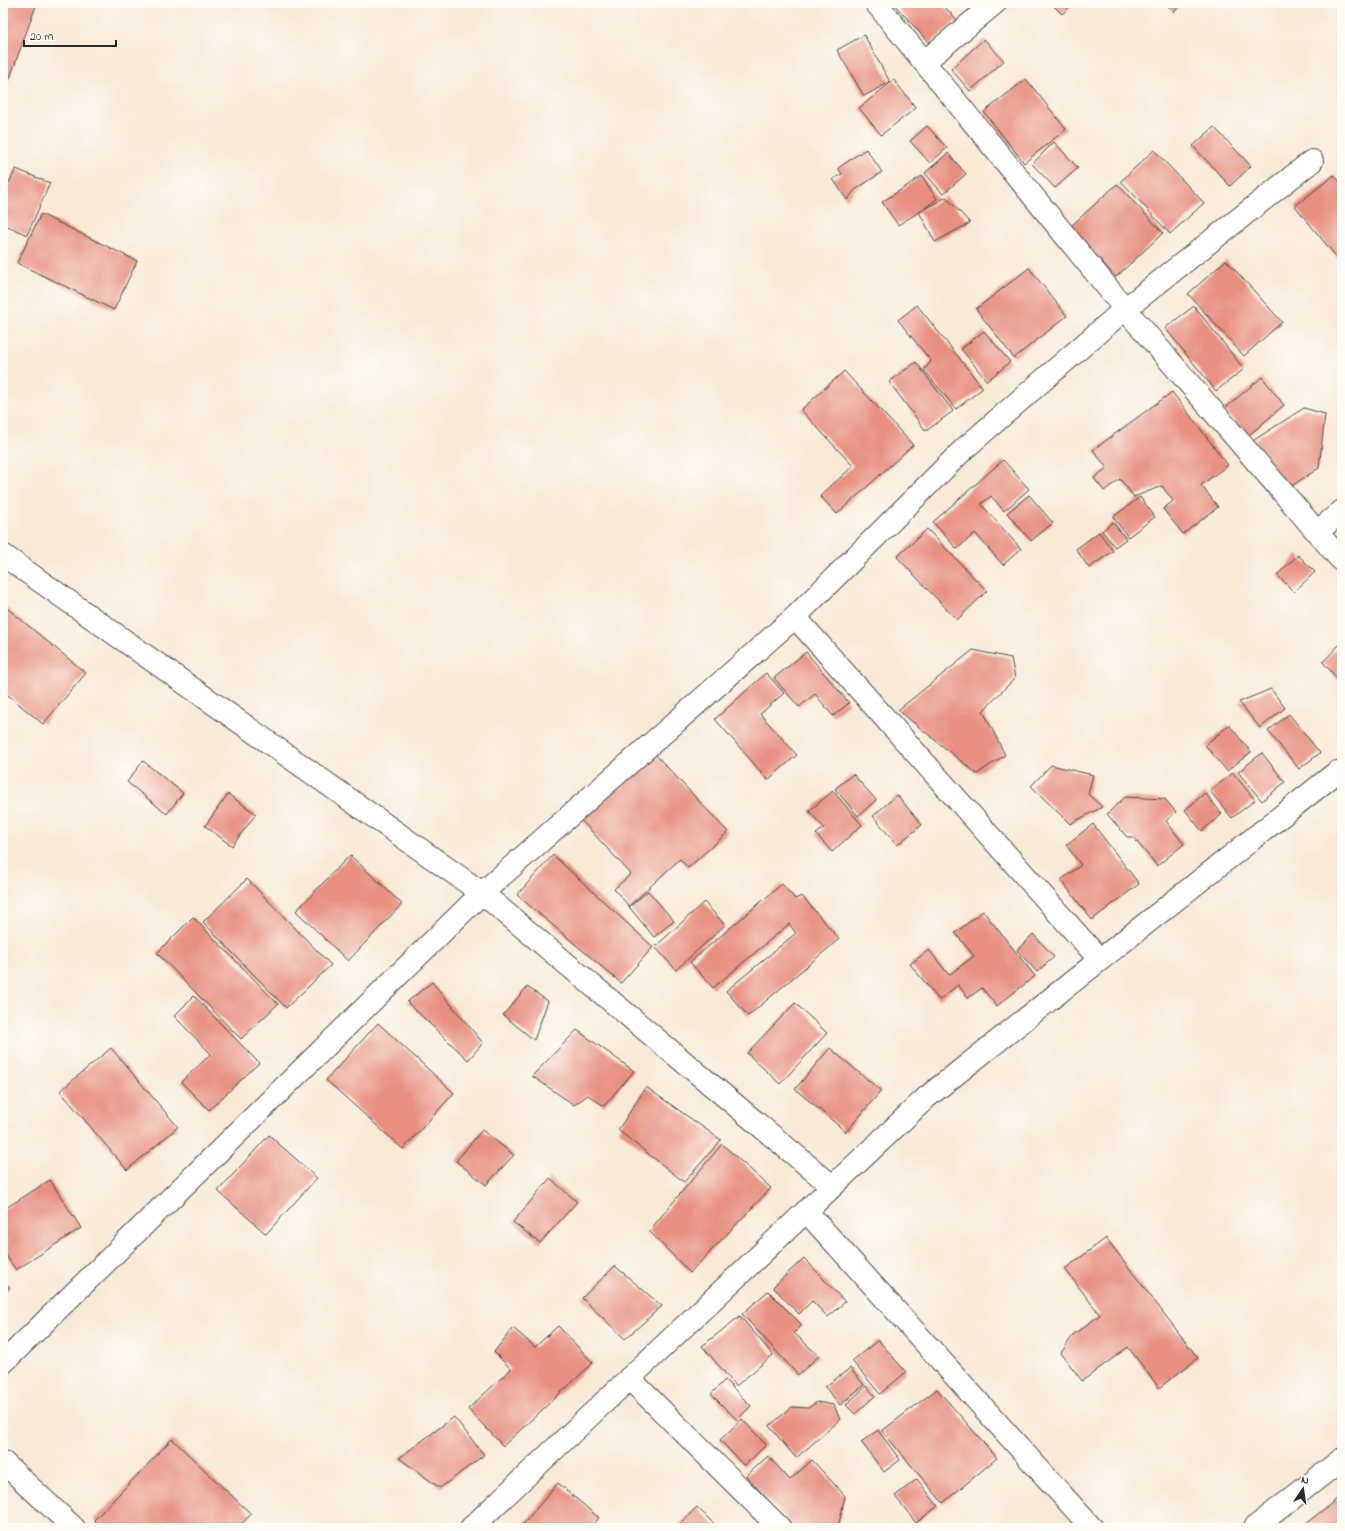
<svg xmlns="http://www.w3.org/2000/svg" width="1345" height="1531" viewBox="0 0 1345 1531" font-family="'Indie Flower',sans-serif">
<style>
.building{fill:#e7907f}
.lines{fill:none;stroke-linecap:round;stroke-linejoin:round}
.street-casing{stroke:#4a4845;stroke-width:24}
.street{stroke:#fff;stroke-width:22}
</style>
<rect width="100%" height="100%" fill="#fdfcf7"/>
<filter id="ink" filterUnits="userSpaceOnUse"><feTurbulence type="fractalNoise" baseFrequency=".025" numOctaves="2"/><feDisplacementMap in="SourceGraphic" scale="8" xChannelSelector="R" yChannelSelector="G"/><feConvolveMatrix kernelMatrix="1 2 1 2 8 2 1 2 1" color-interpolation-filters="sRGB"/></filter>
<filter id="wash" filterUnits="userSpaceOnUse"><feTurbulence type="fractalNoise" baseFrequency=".012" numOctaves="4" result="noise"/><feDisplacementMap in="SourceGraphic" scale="16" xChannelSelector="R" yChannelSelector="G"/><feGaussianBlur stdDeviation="0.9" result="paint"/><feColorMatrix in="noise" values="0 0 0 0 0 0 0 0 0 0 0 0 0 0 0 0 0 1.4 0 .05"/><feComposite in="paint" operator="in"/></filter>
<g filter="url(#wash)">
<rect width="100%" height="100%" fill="#f8e9d7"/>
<g id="blocks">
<!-- building -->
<path class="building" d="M3,3H37L9,80L3,78Z
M893,3H941L957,20L930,44Z
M1051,3H1074L1062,14Z
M1165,3H1182L1174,12Z
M864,35L890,82L864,96L837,50Z
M984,39L1004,61L970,91L951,69Z
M1026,79L1066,129L1024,163L984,112Z
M894,80L916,108L881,135L859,108Z
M927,126L947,148L930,163L910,141Z
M1214,127L1251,166L1230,186L1193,146Z
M1054,142L1078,168L1055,188L1032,164Z
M866,149L882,172L855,190L847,200L833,179L842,174L838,168Z
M1154,150L1204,203L1170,234L1121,181Z
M948,153L966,174L943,194L925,173Z
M16,169L50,183L27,235L3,224V194Z
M1334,175L1342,184V264L1295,206Z
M922,176L937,199L919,212L946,197L970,223L935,242L919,212L898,225L882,202Z
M1117,184L1163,233L1116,277L1070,227Z
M41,214L137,261L114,310L17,263Z
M1226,260L1282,322L1244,356L1188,294Z
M1029,268L1067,316L1014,358L976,309Z
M917,305L983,388L956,409L924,370L931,361L898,320Z
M1194,306L1244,369L1216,391L1165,328Z
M984,331L1010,362L987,381L961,349Z
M916,362L953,411L926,431L889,382Z
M844,371L913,445L837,514L820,496L853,466L801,410Z
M1262,377L1284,405L1247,437L1224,409Z
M1172,392L1228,465L1201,485L1218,507L1183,534L1163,509L1173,501L1162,486L1134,497L1120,479L1104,491L1094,478L1107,468L1093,450Z
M1304,408L1325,414L1319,468L1287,489L1251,442Z
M1003,460L1029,489L1004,511L991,496L981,504L1021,549L1003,565L975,533L957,549L933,522Z
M1029,495L1053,523L1031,541L1007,513Z
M1140,497L1155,517L1128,537L1113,517Z
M1113,522L1126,539L1115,547L1102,531Z
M927,529L987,591L957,620L897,557Z
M1099,532L1113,551L1089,568L1076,549Z
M1298,555L1315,572L1294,592L1277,575Z
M3,605L86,673L43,724L3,691Z
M1339,645L1342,648V685L1323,662Z
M973,650L1011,658L1015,678L983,711L1005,755L977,774L898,710Z
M806,652L849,703L833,716L815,694L799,707L774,678Z
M766,673L784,693L760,714L797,755L768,780L715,719Z
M1271,689L1285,708L1260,728L1239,702Z
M1289,714L1320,753L1299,769L1268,731Z
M1229,725L1251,752L1227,771L1205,745Z
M653,752L728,832L688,868L680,859L629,906L614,889L631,874L580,819Z
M1262,753L1285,782L1262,801L1238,772Z
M143,761L183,793L167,814L127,782Z
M1051,765L1093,775L1088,794L1102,807L1070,824L1031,786Z
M1233,773L1255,800L1232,818L1210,791Z
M853,774L876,800L858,816L835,789Z
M833,791L862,825L832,852L816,834L824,828L809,811Z
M1205,793L1222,814L1202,831L1185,810Z
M228,794L256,814L232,846L205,826Z
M897,795L922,825L897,845L873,816Z
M1125,797L1165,799L1176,812L1166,821L1184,844L1157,866L1133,837H1127L1107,814Z
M1093,824L1139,884L1092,920L1061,880L1081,865L1066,845Z
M350,855L402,904L348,961L296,911Z
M553,855L653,947L621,983L517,895Z
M247,879L331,965L286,1008L203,922Z
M782,884L795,899L802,896L839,939L748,1016L726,991L796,933L789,924L713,988L690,962Z
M648,891L674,921L654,937L629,907Z
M704,902L725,925L676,970L655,947Z
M983,911L1035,976L997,1006L982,988L968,998L958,985L939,1000L910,964L929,950L949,975L974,956L955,933Z
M193,917L278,1004L241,1039L157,953Z
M1033,934L1054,957L1037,972L1017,950Z
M432,982L483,1043L468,1060L407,1002Z
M527,987L548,1001L534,1040L503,1015Z
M194,996L259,1063L209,1110L181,1082L211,1054L174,1016Z
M795,1003L827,1033L780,1084L747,1053Z
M378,1023L454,1093L403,1149L326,1080Z
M577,1030L634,1071L604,1106L588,1095L574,1105L532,1076Z
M111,1048L178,1127L127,1170L60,1091Z
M830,1048L881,1091L846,1132L795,1089Z
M646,1087L721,1140L684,1182L618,1130Z
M482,1130L514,1155L486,1185L456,1161Z
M269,1135L317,1178L266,1234L218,1191Z
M722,1144L771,1188L690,1273L649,1231Z
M550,1178L577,1202L540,1243L513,1222Z
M50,1180L81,1228L16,1270L3,1251V1210Z
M1106,1238L1198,1358L1159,1388L1128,1347L1082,1381L1061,1353L1074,1334L1100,1315L1065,1269Z
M804,1258L845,1302L828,1317L812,1301L799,1314L773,1287Z
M615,1266L662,1306L625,1339L582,1298Z
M3,1281L10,1287L3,1295Z
M768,1291L802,1325L794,1333L819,1356L798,1375L742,1314Z
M740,1316L773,1355L736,1386L702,1346Z
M558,1326L593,1363L503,1446L468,1409L511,1369L494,1352L513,1328L535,1347Z
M878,1340L906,1372L880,1394L852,1361Z
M850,1368L864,1385L840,1405L825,1387Z
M725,1380L751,1406L737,1420L711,1394Z
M866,1386L875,1396L855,1414L846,1405Z
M937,1389L997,1458L943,1503L882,1431Z
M817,1402L834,1405L840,1420L796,1458L769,1426L792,1407L808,1408Z
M454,1417L484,1455L440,1488L399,1458Z
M742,1419L766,1445L744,1466L720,1440Z
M878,1430L900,1460L884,1472L861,1442Z
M172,1439L251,1514L238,1528H102L94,1520Z
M768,1456L790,1480L812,1460L845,1496L838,1528H794L746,1476Z
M917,1479L938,1506L916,1523L895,1496Z
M558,1483L599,1518L590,1528H520Z
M1342,1495V1528H1300Z
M697,1507L718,1528H675Z"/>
</g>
</g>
<g filter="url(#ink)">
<use href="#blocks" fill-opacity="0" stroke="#4a4845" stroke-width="1"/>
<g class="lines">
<defs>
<path id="street" d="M876,3L1125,309L1342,561
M924,62L995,3
M1317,532L1342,511
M3,555L482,893L832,1186
M795,617L1100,960
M806,1211L1092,1528
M3,1363L482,893L795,617L964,449L1125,309L1312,161
M629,1378L780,1528
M3,1462L74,1528
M471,1528L927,1097L1337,772
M1254,1528L1342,1459"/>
</defs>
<!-- street casing -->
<use href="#street" class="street-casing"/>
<!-- street -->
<use href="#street" class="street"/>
</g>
</g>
<!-- margin -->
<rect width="1345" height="1531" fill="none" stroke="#fdfcf7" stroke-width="16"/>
<!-- north arrow -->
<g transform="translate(1303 1489) rotate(13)" stroke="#fdfcf7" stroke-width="3" paint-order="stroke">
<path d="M0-3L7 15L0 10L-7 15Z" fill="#2b2b2b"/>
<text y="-6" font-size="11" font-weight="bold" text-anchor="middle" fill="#2b2b2b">N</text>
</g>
<!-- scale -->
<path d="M24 40v6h92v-6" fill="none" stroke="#2b2b2b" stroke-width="2"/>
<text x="30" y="40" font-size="12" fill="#2b2b2b" stroke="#fdfcf7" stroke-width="3" paint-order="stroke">20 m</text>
</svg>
